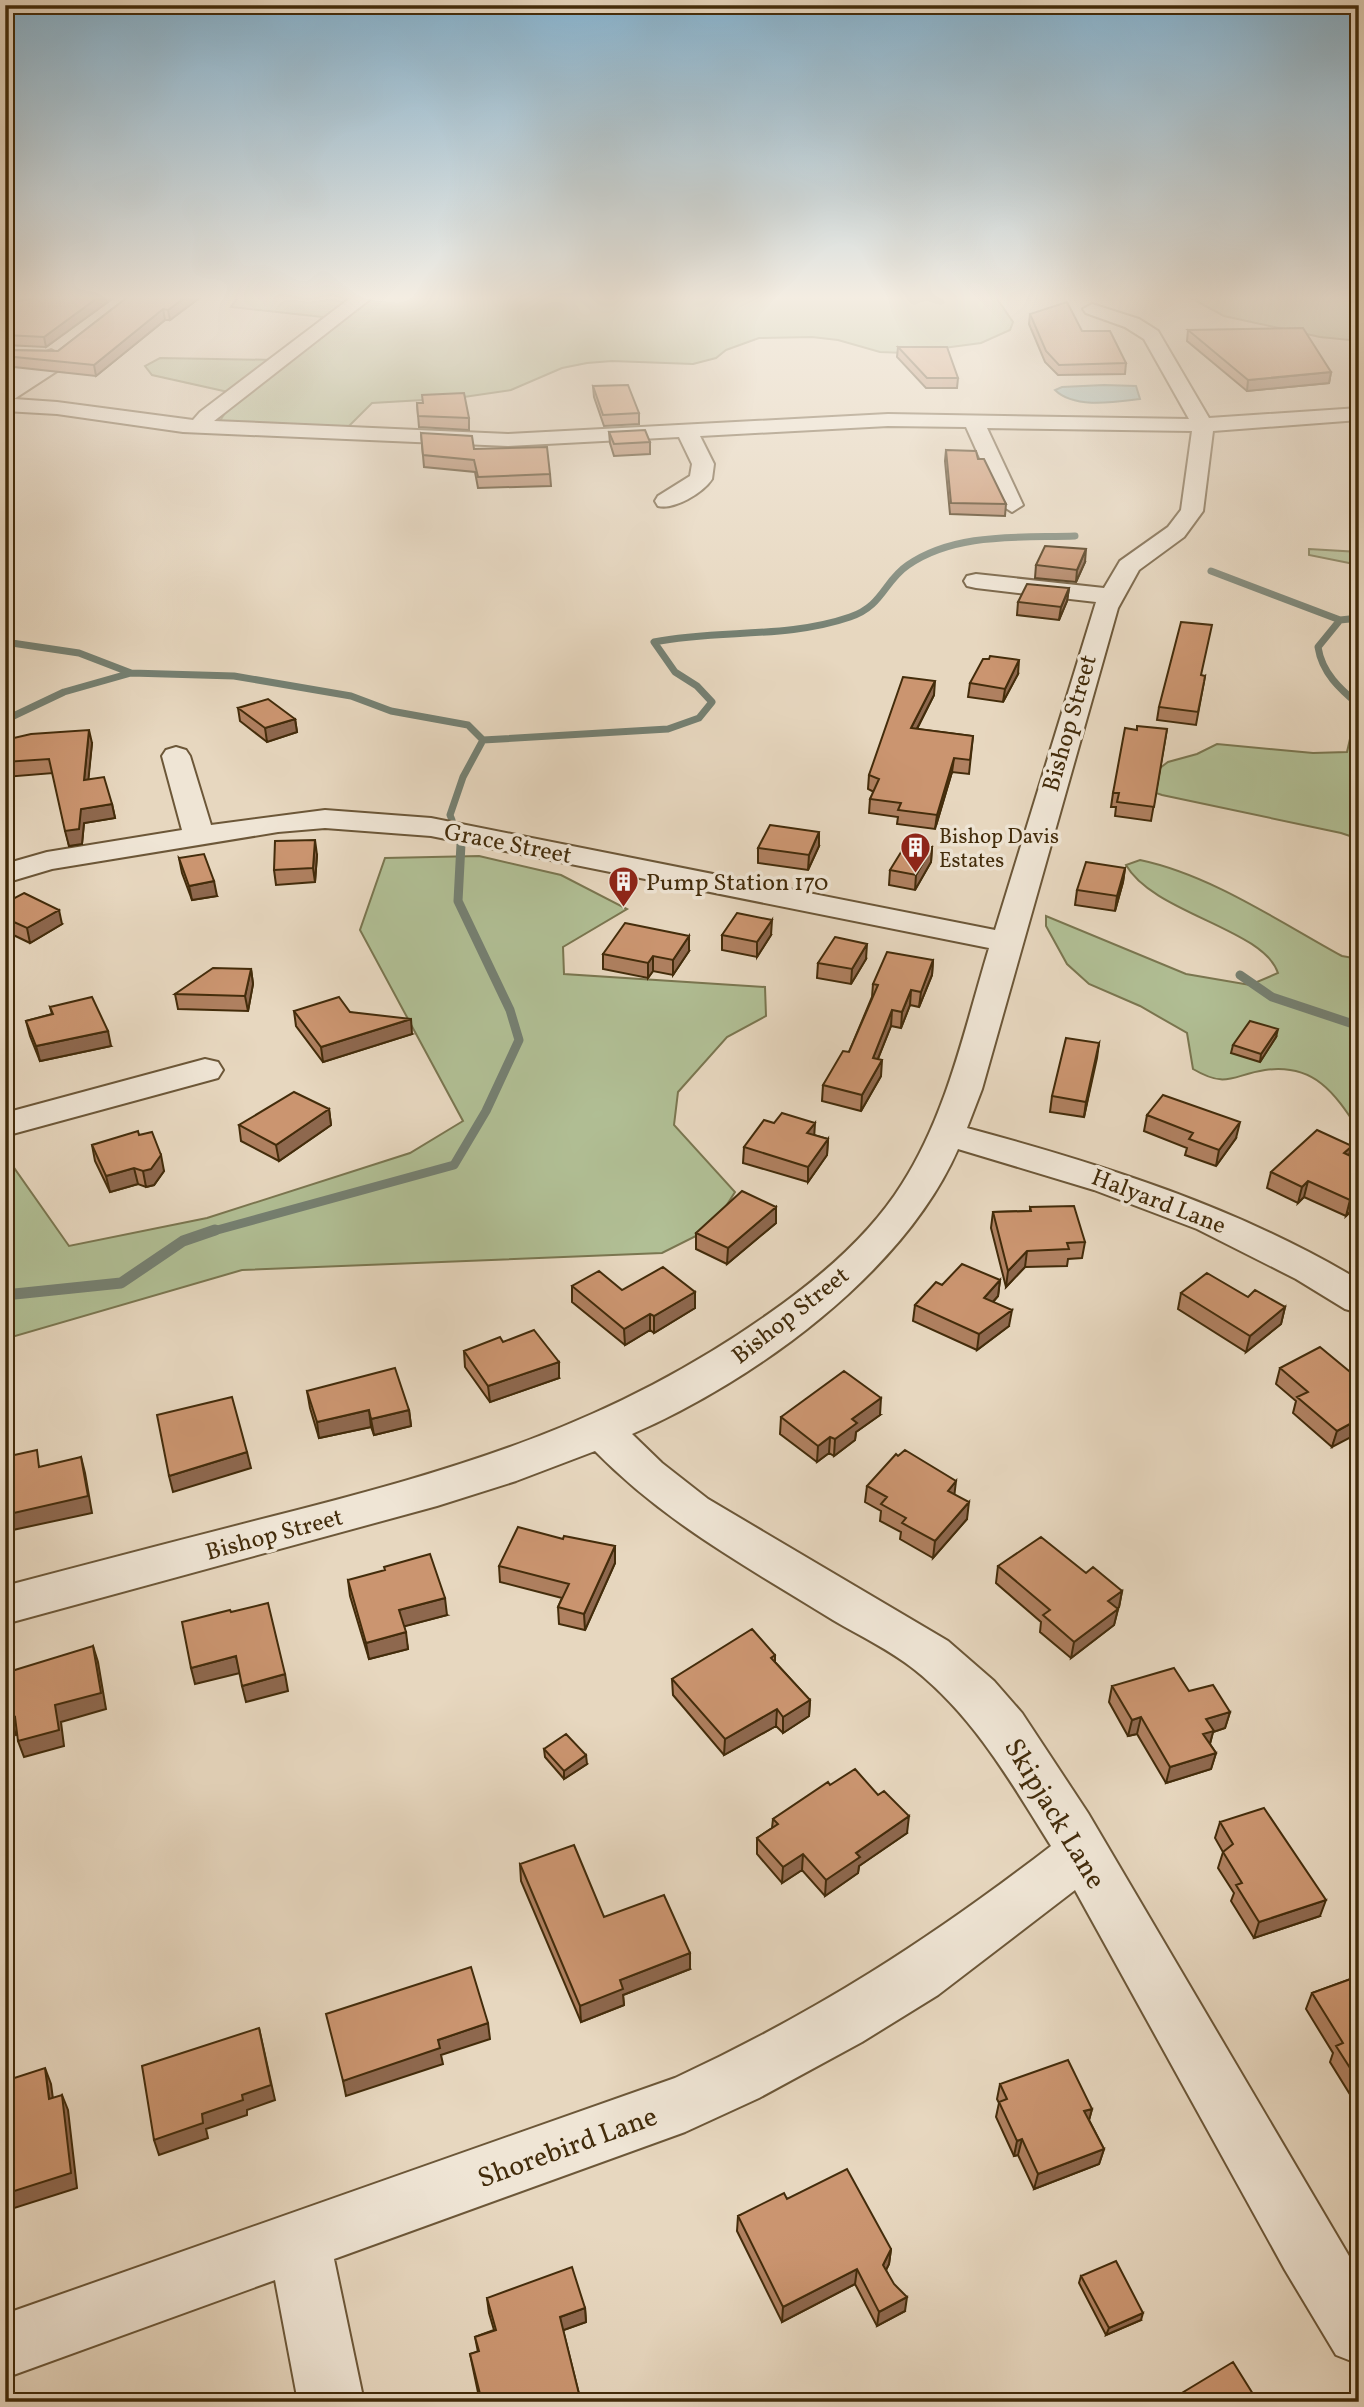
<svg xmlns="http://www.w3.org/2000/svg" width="1364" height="2407" viewBox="0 0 1364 2407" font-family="Vollkorn,serif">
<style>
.green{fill:#b1bf95;stroke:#7a7650;stroke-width:2}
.water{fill:#97b8b7;stroke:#758072;stroke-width:2}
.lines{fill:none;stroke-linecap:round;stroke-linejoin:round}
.stream-far2{stroke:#758072;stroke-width:7}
.stream-far1{stroke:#758072;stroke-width:9}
.stream{stroke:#758072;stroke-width:11}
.minor-casing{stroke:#6c5738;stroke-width:4}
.minor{fill:#efe5d5;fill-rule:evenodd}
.wall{fill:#af8060;stroke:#432c0b;stroke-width:2}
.shaded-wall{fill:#8e684e;stroke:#432c0b;stroke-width:2}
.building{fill:#cb9570;stroke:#432c0b;stroke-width:2}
.labels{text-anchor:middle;stroke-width:7;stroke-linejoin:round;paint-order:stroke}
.far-poi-label{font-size:21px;fill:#432c0b;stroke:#efe5d5;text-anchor:start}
.street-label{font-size:24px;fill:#432c0b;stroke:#efe5d5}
.poi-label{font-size:24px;fill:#432c0b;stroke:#efe5d5;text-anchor:start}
.near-street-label{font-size:28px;fill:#432c0b;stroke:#efe5d5}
</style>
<rect width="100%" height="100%" fill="#e7d7bf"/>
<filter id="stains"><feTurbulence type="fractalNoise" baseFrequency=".00286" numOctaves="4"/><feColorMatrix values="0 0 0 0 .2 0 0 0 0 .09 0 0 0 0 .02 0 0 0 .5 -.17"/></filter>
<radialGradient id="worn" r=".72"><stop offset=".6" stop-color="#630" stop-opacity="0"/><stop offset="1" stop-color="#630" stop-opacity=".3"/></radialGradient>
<!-- green -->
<path class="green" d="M239,296H995L1013,322L1010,330L981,343L906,353L880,352L838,340L812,337L759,338L726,350L716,358L693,364L612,361L587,363L562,368L511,390L457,398L372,403L346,429L218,424L237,394L152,375L145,366L160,358L278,360L323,317L231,307Z
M1187,296H1359V341L1320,337L1224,316Z
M1309,549L1359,552V565L1309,555Z
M1355,717L1359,718V839L1341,833L1162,795L1147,790L1141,782L1168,762L1197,754L1217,744L1313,753L1347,752Z
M479,856L561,875L627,909L563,947L564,974L765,987L766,1016L727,1037L678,1092L674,1125L735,1192L712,1228L662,1253L242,1270L5,1339V1155L69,1246L207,1218L410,1153L463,1121L360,930L385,858Z
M1140,860C1211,875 1278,921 1342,956L1359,959V1130C1335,1094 1315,1063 1265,1070C1232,1075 1227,1089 1193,1069L1187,1033L1140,1006L1089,984L1067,964L1046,926V916L1186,974L1250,985L1278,973C1264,929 1153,913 1126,865Z"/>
<!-- water -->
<path class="water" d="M1104,385L1136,386L1140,399C1115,402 1074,409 1055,390L1062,387Z"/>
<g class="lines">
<!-- stream-far2 -->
<path class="stream-far2" d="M1211,571L1340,620L1359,618
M1340,620L1318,647C1322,673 1340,689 1359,705
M5,642L79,653L131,673
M5,720L64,692L131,673L234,676L351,696L391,711L468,725L483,740
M483,740L668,729L699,718L712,702L697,686L675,672L654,642C719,629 786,639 850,617C883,606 884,581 908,565C956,532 1020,538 1075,536
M452,820L450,815L463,777L483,740"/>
<!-- stream-far1 -->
<path class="stream-far1" d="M1240,975L1272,997L1359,1026
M210,1232L454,1165L486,1111L519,1040L510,1010L458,901L461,844"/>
<!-- stream -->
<path class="stream" d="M5,1295L121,1283L183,1241L215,1230"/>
<defs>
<path id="minor" d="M353,296H374L214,421L508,434L888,414L1189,419L1144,339L1125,327L1086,313L1083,309L1092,304L1139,319L1158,331L1209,418L1359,408V420L1213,431L1203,511L1184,537L1139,570L1118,608L982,1089L967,1128C1104,1165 1237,1207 1359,1280V1313L1345,1309L1296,1279L1197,1229L1094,1190L958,1149C904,1273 754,1381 632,1434L662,1463L708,1499L948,1641L994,1681L1022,1713L1088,1813L1359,2273V2364L1336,2355L1285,2270L1075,1890L938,1995L862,2042L759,2098L685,2132L334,2259L364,2402H298L275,2280L5,2378V2314L675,2078C815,2013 928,1941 1051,1846C1011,1782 974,1717 915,1670C890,1650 860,1636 833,1620C746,1566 667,1524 595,1451L516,1481L437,1506L5,1624V1586C95,1562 184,1539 274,1516C458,1469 609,1426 767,1315C817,1280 869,1237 902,1184C947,1114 965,1027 989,948L431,836L325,828L278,832L52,869L5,883V864L47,852L182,830L162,756L166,750L176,747L186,750L190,756L211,825L325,810L431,818L995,930L1096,602L976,588L967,586L964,581L967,576L976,574L1104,588L1120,561L1168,527L1181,510L1192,431L987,428L1023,505L1012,512L1001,505L966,427L888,426L700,436L714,464L712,479C703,493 674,510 658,506L655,501L658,496L690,476L692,464L679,437L508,446L183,432L57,414L5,411V375L28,359L51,350L61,356L63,365L60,369L14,399L57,402L193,420L200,412Z
M205,1059L218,1062L223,1070L218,1078L5,1136V1113Z"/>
</defs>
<!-- minor casing -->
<use href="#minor" class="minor-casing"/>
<!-- minor -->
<use href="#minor" class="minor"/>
</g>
<!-- wall -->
<path class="wall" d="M42,296H116L46,347L5,345V304Z
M129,296H202L170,320H165L96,376L5,366V350L58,351Z
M1030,314L1082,331L1126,363L1125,374L1058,375L1045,362L1029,324Z
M1188,330L1331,372L1329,383L1247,391L1187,341Z
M898,347L958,378L957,388H926L897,357Z
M593,386L639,413V424L604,426L594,397Z
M417,403L469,418V430L419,427Z
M609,432L650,442V454L614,456L610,443Z
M421,433L474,449L550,474L551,486L478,488L475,472L424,467Z
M946,450L978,459L1006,504L1005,516L950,514L945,461Z
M1085,562L1076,582L1035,578L1036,565Z
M1069,588L1067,601L1059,620L1017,615L1018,602Z
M1018,674L1003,702L968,697L970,683Z
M1205,676L1196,725L1157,720L1159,707Z
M934,695L917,729L973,736L969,774L952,772L935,829L897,824L898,817L869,813L870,799L874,792L868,789L869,775Z
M238,708L295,719L297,732L267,742L240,721Z
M1167,729L1151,821L1115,816L1116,807H1111L1113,793L1137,730Z
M5,740L92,743L88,779L112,804L115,818L84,823L82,844L69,846L53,773L5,777Z
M819,846L808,870L758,863V848Z
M932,847L931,862L915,890L889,885L890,870Z
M317,855L315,882L276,885L274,870Z
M179,858L217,896L192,900L182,873Z
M1125,868L1123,882L1115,911L1075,905L1077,890Z
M5,903L62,924L30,943L5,931Z
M722,935H771L757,957L722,950Z
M689,951L673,975L653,971L648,978L603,969V954Z
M866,959L851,984L817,978L818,963Z
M933,960L932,975L919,1007L910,1005L901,1028L891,1026L878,1059L881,1076L861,1111L822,1101L823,1085L849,1052L872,997L873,984Z
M251,969L253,984L248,1011L178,1009L175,994Z
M50,1007L111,1046L40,1061L30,1036L26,1021L52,1014Z
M294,1011L350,1012L412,1034L323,1062L296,1026Z
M1276,1037L1260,1062L1231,1053L1233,1045Z
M1099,1043L1084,1117L1050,1112L1052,1096Z
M329,1109L331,1125L279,1161L241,1141L239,1125Z
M1147,1115L1236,1138L1216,1166L1185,1155L1187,1148L1144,1131Z
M139,1135L164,1171L154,1185L146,1187L138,1184L110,1192L95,1161L92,1145Z
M814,1135L828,1139L827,1155L808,1182L743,1163L744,1147Z
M1349,1156L1359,1160V1203L1346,1216L1304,1197L1298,1203L1267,1188L1271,1172Z
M776,1207V1223L727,1264L696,1249V1233Z
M1030,1207L1085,1242L1082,1258L1068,1259L1067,1266L1025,1267L1006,1287L991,1228L993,1212L1030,1211Z
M1000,1280L998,1296L993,1302L1009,1326L977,1350L913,1321L915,1305L942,1285Z
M572,1286L622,1290L695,1292V1308L654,1333L650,1330L625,1345L572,1302Z
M1181,1293L1248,1297L1285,1307L1281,1324L1246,1352L1178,1309Z
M503,1342L559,1378L490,1402L465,1367L464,1351Z
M1280,1368L1359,1372L1332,1447L1293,1413L1296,1401L1276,1384Z
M307,1391L409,1410L411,1426L374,1435L371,1427L319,1438L310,1408Z
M880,1415L856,1432L855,1440L834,1456L829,1453L817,1462L780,1434L781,1417Z
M867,1486L955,1495L967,1519L933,1558L900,1539L901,1532L880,1521L881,1511L865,1502Z
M563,1539L615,1546V1563L585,1630L559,1624L558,1607L562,1598L500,1582L499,1566Z
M998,1566L1086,1573L1122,1591L1119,1607L1117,1608L1118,1609L1114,1625L1071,1658L1040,1632L1041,1622L996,1583Z
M348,1580L447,1615L404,1626L408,1649L369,1659L350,1596Z
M775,1655V1662L810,1700L809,1716L783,1733L776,1726L724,1755L673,1695L672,1679Z
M1112,1686L1189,1691L1230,1712L1225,1728L1213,1732L1210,1744L1216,1753L1211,1769L1166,1783L1137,1734L1128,1736L1109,1702Z
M544,1749L587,1764L564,1779L545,1757Z
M830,1785L907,1833L859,1866L858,1873L825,1896L802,1870L782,1883L757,1854V1838L772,1828L773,1819Z
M1220,1822L1320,1916L1254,1938L1231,1901L1234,1893L1218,1868L1223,1852L1215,1838Z
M520,1864L604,1917L690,1969L623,1995L624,2005L581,2022L521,1881Z
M1359,1976V2109L1330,2062L1333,2053L1306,2009L1312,1993Z
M1000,2084L1092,2109L1089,2120L1104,2149L1099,2164L1034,2189L1018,2155L1014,2156L996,2117L999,2103L997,2099Z
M787,2199L891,2249L889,2264L886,2270L905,2311L877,2326L855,2284L782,2322L737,2231L738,2216Z
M1081,2276L1141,2320L1106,2335L1079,2283Z
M487,2298L585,2308L586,2322L563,2330L581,2402H480L470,2354L478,2352L475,2337L494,2330L489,2313Z"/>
<!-- shaded-wall -->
<path class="shaded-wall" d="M100,296H116L46,347L44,337Z
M187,296H202L170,320L168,310Z
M163,309L165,320L96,376L94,365Z
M1331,372L1329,383L1247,391L1248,380Z
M1086,549L1085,562L1076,582L1077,570Z
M1069,588L1067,601L1059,620L1061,607Z
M1019,660L1018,674L1003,702L1005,689Z
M935,681L934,695L910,742L911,728Z
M295,719L297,732L267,742L265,728Z
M89,730L92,743L87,794L84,780Z
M954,758L952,772L935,829L937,815Z
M112,804L115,818L84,823L82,844L69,846L65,831L81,809Z
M819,832V846L808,870L809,855Z
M315,840L317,855L315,882L313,868Z
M932,847L931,862L915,890L916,875Z
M1125,868L1123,882L1115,911L1117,896Z
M214,881L217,896L192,900L189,886Z
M59,910L62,924L30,943L27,928Z
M772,920L771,935L757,957V942Z
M689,936V951L673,975V960Z
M867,944L866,959L851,984L852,969Z
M653,956V971L648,978V963Z
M933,960L932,975L919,1007L921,992Z
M251,969L253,984L248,1011L245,996Z
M911,990L910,1005L901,1028L902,1012Z
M892,1010L891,1026L872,1073L873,1058Z
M411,1019L412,1034L323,1062L321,1047Z
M1278,1029L1276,1037L1260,1062L1261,1054Z
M108,1031L111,1046L40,1061L36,1046Z
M1099,1043L1097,1058L1084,1117L1086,1102Z
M882,1060L881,1076L861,1111L862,1095Z
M329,1109L331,1125L279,1161L276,1145Z
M1240,1122L1236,1138L1216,1166L1219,1150Z
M815,1123L814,1139L807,1133Z
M828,1139L827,1155L808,1182V1167Z
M1352,1146L1347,1161L1344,1153Z
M161,1155L164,1171L154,1185L146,1187L143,1171Z
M134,1168L138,1184L110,1192L106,1176Z
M1308,1181L1304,1197L1298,1203L1302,1187Z
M1359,1191V1203L1346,1216L1350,1200Z
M776,1207V1223L727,1264L728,1248Z
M1027,1251L1025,1267L1006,1287L1008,1271Z
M1000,1280L998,1296L982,1314L984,1298Z
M695,1292V1308L654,1333V1316Z
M1285,1307L1281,1324L1246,1352L1250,1336Z
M1012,1310L1009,1326L977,1350L979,1334Z
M650,1314V1330L625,1345L624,1329Z
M559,1362V1378L490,1402L488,1386Z
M881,1398L880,1415L856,1432L855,1440L834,1456L835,1439L852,1419Z
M369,1410L371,1427L319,1438L317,1422Z
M409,1410L411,1426L374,1435L371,1419Z
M1359,1419V1433L1332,1447L1337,1431Z
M830,1437L829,1453L817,1462L818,1446Z
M247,1452L251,1468L173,1492L169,1476Z
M81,1457L85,1473L92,1513L8,1531L5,1521V1515Z
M956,1481L954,1498L948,1491Z
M969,1502L967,1519L933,1558L935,1541Z
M615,1546V1563L585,1630L584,1614Z
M1122,1591L1119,1607L1105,1617L1108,1601Z
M445,1598L447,1615L402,1627L399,1610Z
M1118,1609L1114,1625L1071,1658L1074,1642Z
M406,1632L408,1649L369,1659L366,1643Z
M93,1646L98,1662L106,1709L61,1722L64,1746L24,1757L18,1741L55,1705Z
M236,1656L240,1673L195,1684L191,1668Z
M285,1674L288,1691L246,1702L242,1686Z
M810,1700L809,1716L783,1733V1717Z
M777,1709L776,1726L724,1755L725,1739Z
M1230,1712L1225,1728L1213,1732L1209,1747L1199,1750L1206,1719Z
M15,1717L21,1734L16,1735L11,1719Z
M1141,1717L1137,1734L1128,1736L1132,1720Z
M1216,1753L1211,1769L1166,1783L1170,1767Z
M586,1755L587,1764L564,1779V1771Z
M909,1816L907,1833L859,1866L858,1873L825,1896L826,1880L856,1853Z
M803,1854L802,1870L782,1883L783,1867Z
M1326,1900L1320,1916L1254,1938L1259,1922Z
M690,1953V1969L623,1995L624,2005L581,2022L580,2006L620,1980Z
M488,2023L490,2039L441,2055L443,2064L346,2096L343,2081L438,2040Z
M259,2028L275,2100L247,2110V2115L206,2129L208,2138L159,2155L154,2140L202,2114L242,2095Z
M45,2068L51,2084L55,2114L49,2099Z
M62,2095L68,2110L77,2188L5,2211V2194Z
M1092,2109L1088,2124L1084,2111Z
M1022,2139L1018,2155L1014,2156L1017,2141Z
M1104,2149L1099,2164L1034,2189L1038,2174Z
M891,2249L889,2264L881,2280L883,2265Z
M857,2269L855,2284L782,2322L783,2307Z
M907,2297L905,2311L877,2326L879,2312Z
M585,2308L586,2322L561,2331L560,2317Z
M1143,2313L1141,2320L1106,2335L1109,2328Z"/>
<!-- building -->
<path class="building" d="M42,296H100L44,337L5,335V304Z
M129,296H187L168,310L163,309L94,365L5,356V350L58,351Z
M1067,302L1082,331H1110L1126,363L1059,365L1046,351L1030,314Z
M1303,328L1331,372L1248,380L1188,330Z
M898,347H947L958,378H927Z
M628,385L639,413L603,415L593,386Z
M464,393L469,418L418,416L417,403H423L422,395Z
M645,430L650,442L614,444L609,432Z
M421,433L472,436L474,449L547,447L550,474L478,477L474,460L423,455Z
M946,450L976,451L978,459H984L1006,504L951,503Z
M1045,546L1086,549L1077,570L1036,565Z
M1027,584L1069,588L1061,607L1018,602Z
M1181,622L1212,625L1201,675L1205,676L1204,682L1198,712L1159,707Z
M990,656L1019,660L1005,689L970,683L983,659H989Z
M903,677L935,681L911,728L973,736L970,760L954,758L937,815L898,810L901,803L870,799L879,779L869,775Z
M268,699L295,719L265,728L238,708Z
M1137,726L1167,729L1154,807L1117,802L1119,793H1113L1125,728L1137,730Z
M89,730L84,780L104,777L112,804L81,809L79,829L65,831L49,759L5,762V740L31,734Z
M770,825L819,832L809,855L758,848Z
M315,840L313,868L274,870L275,841Z
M906,844L932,847L916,875L890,870Z
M204,854L214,881L189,886L179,858Z
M1086,862L1125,868L1117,896L1077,890Z
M24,893L59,910L27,928L5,918V903Z
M737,913L772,920L757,942L722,935Z
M625,923L689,936L673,960L653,956L648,963L603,954Z
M835,937L867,944L852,969L818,963Z
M887,952L933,960L921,992L911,990L902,1012L892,1010L873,1058L882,1060L862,1095L823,1085L843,1051L849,1052L878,985L873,984Z
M213,968L251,969L245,996L175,994Z
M92,997L108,1031L36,1046L26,1021L53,1014L50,1007Z
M339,997L350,1012L411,1019L321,1047L294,1011Z
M1250,1021L1278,1029L1261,1054L1233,1045Z
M1066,1038L1099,1043L1086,1102L1052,1096Z
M294,1092L329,1109L276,1145L239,1125Z
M1163,1095L1240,1122L1219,1150L1189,1139L1193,1133L1147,1115Z
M782,1113L815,1123L807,1133L828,1139L808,1167L744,1147L764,1120L774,1123Z
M1317,1130L1352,1146L1344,1153L1359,1160V1170L1354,1174L1359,1176V1191L1350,1200L1308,1181L1302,1187L1271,1172Z
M138,1131L139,1135L152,1132L161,1155L151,1169L143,1171L134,1168L106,1176L92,1145Z
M742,1191L776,1207L728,1248L696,1233Z
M1074,1206L1085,1242L1067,1243L1069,1249L1027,1251L1008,1271L993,1212L1031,1211L1030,1207Z
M962,1264L1000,1280L984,1298L1012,1310L979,1334L915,1305L936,1282L942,1285Z
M663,1267L695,1292L654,1316L650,1314L624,1329L572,1286L599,1271L622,1290Z
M1207,1273L1248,1297L1255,1290L1285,1307L1250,1336L1181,1293Z
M534,1330L559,1362L488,1386L464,1351L500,1337L503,1342Z
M1320,1347L1349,1371L1354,1368L1359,1372V1419L1337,1431L1297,1397L1308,1392L1280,1368Z
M395,1368L409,1410L371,1419L369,1410L317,1422L307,1391Z
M844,1371L881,1398L852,1419L857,1423L835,1439L830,1437L818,1446L781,1417Z
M232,1397L247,1452L169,1476L157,1415Z
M37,1450L39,1467L81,1457L88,1496L5,1515V1457Z
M905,1450L956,1481L948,1491L969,1502L935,1541L902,1523L906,1518L881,1504L887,1497L867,1486L896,1454L898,1456Z
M518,1527L563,1539L564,1536L615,1546L584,1614L558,1607L569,1584L499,1566Z
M1041,1537L1086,1573L1093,1567L1122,1591L1108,1601L1118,1609L1074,1642L1043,1615L1050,1610L998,1566Z
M430,1554L445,1598L399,1610L406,1632L366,1643L348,1580L385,1570L384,1567Z
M268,1603L285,1674L242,1686L236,1656L191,1668L182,1622L230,1610L231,1612Z
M752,1629L775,1655L771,1658L810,1700L783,1717L777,1709L725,1739L672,1679Z
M93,1646L101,1693L55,1705L59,1730L18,1741L15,1717L11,1719L5,1673Z
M1174,1668L1189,1691L1213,1685L1230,1712L1206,1719L1214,1731L1203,1734L1216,1753L1170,1767L1141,1717L1132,1720L1112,1686Z
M566,1734L586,1755L564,1771L544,1749Z
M855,1769L878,1795L884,1791L909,1816L856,1853L860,1857L826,1880L803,1854L783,1867L757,1838L778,1824L773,1819L828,1782L830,1785Z
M1264,1808L1326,1900L1259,1922L1236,1885L1242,1883L1223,1852L1233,1844L1220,1822Z
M574,1845L604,1917L664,1895L690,1953L620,1980L623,1989L580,2006L520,1864Z
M471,1967L488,2023L438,2040L440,2048L343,2081L326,2014Z
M1359,1976V2082L1336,2046L1343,2043L1312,1993Z
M259,2028L271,2085L242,2095L243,2100L202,2114L203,2123L154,2140L142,2066Z
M1068,2060L1092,2109L1084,2111L1104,2149L1038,2174L1022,2139L1017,2141L999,2102L1007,2099L1000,2084Z
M45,2068L49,2099L62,2095L71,2173L5,2194V2081Z
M847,2169L891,2249L883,2265L894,2284L907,2297L879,2312L857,2269L783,2307L738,2216L784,2193L787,2199Z
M1116,2261L1143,2313L1109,2328L1081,2276Z
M572,2267L585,2308L560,2317L581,2402H482L470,2354L479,2351L475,2337L496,2330L487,2298Z
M1233,2362L1258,2402H1167Z"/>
<!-- sky -->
<linearGradient id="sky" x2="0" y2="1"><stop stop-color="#87b6d4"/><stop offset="0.47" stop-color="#f4ede2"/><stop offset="1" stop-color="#f4ede2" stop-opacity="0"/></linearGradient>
<rect width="1364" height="633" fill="url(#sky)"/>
<!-- icons -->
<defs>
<symbol id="building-pin" viewBox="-11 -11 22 30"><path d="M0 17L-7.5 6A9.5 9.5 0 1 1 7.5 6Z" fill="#8f2418" stroke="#efe5d5"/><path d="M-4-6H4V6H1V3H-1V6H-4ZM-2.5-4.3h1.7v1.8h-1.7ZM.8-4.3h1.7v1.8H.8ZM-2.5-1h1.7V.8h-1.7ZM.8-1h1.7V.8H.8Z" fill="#fff"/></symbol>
</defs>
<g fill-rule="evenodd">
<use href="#building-pin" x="898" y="830" width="35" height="47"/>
<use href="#building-pin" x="606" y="864" width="35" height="47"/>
</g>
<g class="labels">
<!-- far-poi labels -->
<g class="far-poi-label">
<text x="939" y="843">Bishop Davis<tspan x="939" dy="24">Estates</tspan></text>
</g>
<!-- street labels -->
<g class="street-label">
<text transform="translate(1069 723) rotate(-74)" y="8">Bishop Street</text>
<text transform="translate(508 843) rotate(11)" y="8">Grace Street</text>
<text transform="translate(1159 1201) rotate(21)" y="8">Halyard Lane</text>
<text transform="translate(790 1315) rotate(-38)" y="8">Bishop Street</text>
<text transform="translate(274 1534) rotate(-15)" y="8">Bishop Street</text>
</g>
<!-- poi labels -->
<g class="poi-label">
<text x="646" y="890">Pump Station 170</text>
</g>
<!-- near-street labels -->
<g class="near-street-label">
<text transform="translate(1056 1813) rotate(59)" y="10">Skipjack Lane</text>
<text transform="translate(567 2146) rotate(-20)" y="10">Shorebird Lane</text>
</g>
</g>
<!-- margin -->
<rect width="1364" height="2407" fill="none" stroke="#e7d7bf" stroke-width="28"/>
<rect x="7" y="7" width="1350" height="2393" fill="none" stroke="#432c0b" stroke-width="3.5"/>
<rect x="14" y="14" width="1336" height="2379" fill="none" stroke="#432c0b" stroke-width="2"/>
<rect width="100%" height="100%" filter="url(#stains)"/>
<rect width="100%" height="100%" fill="url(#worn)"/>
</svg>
